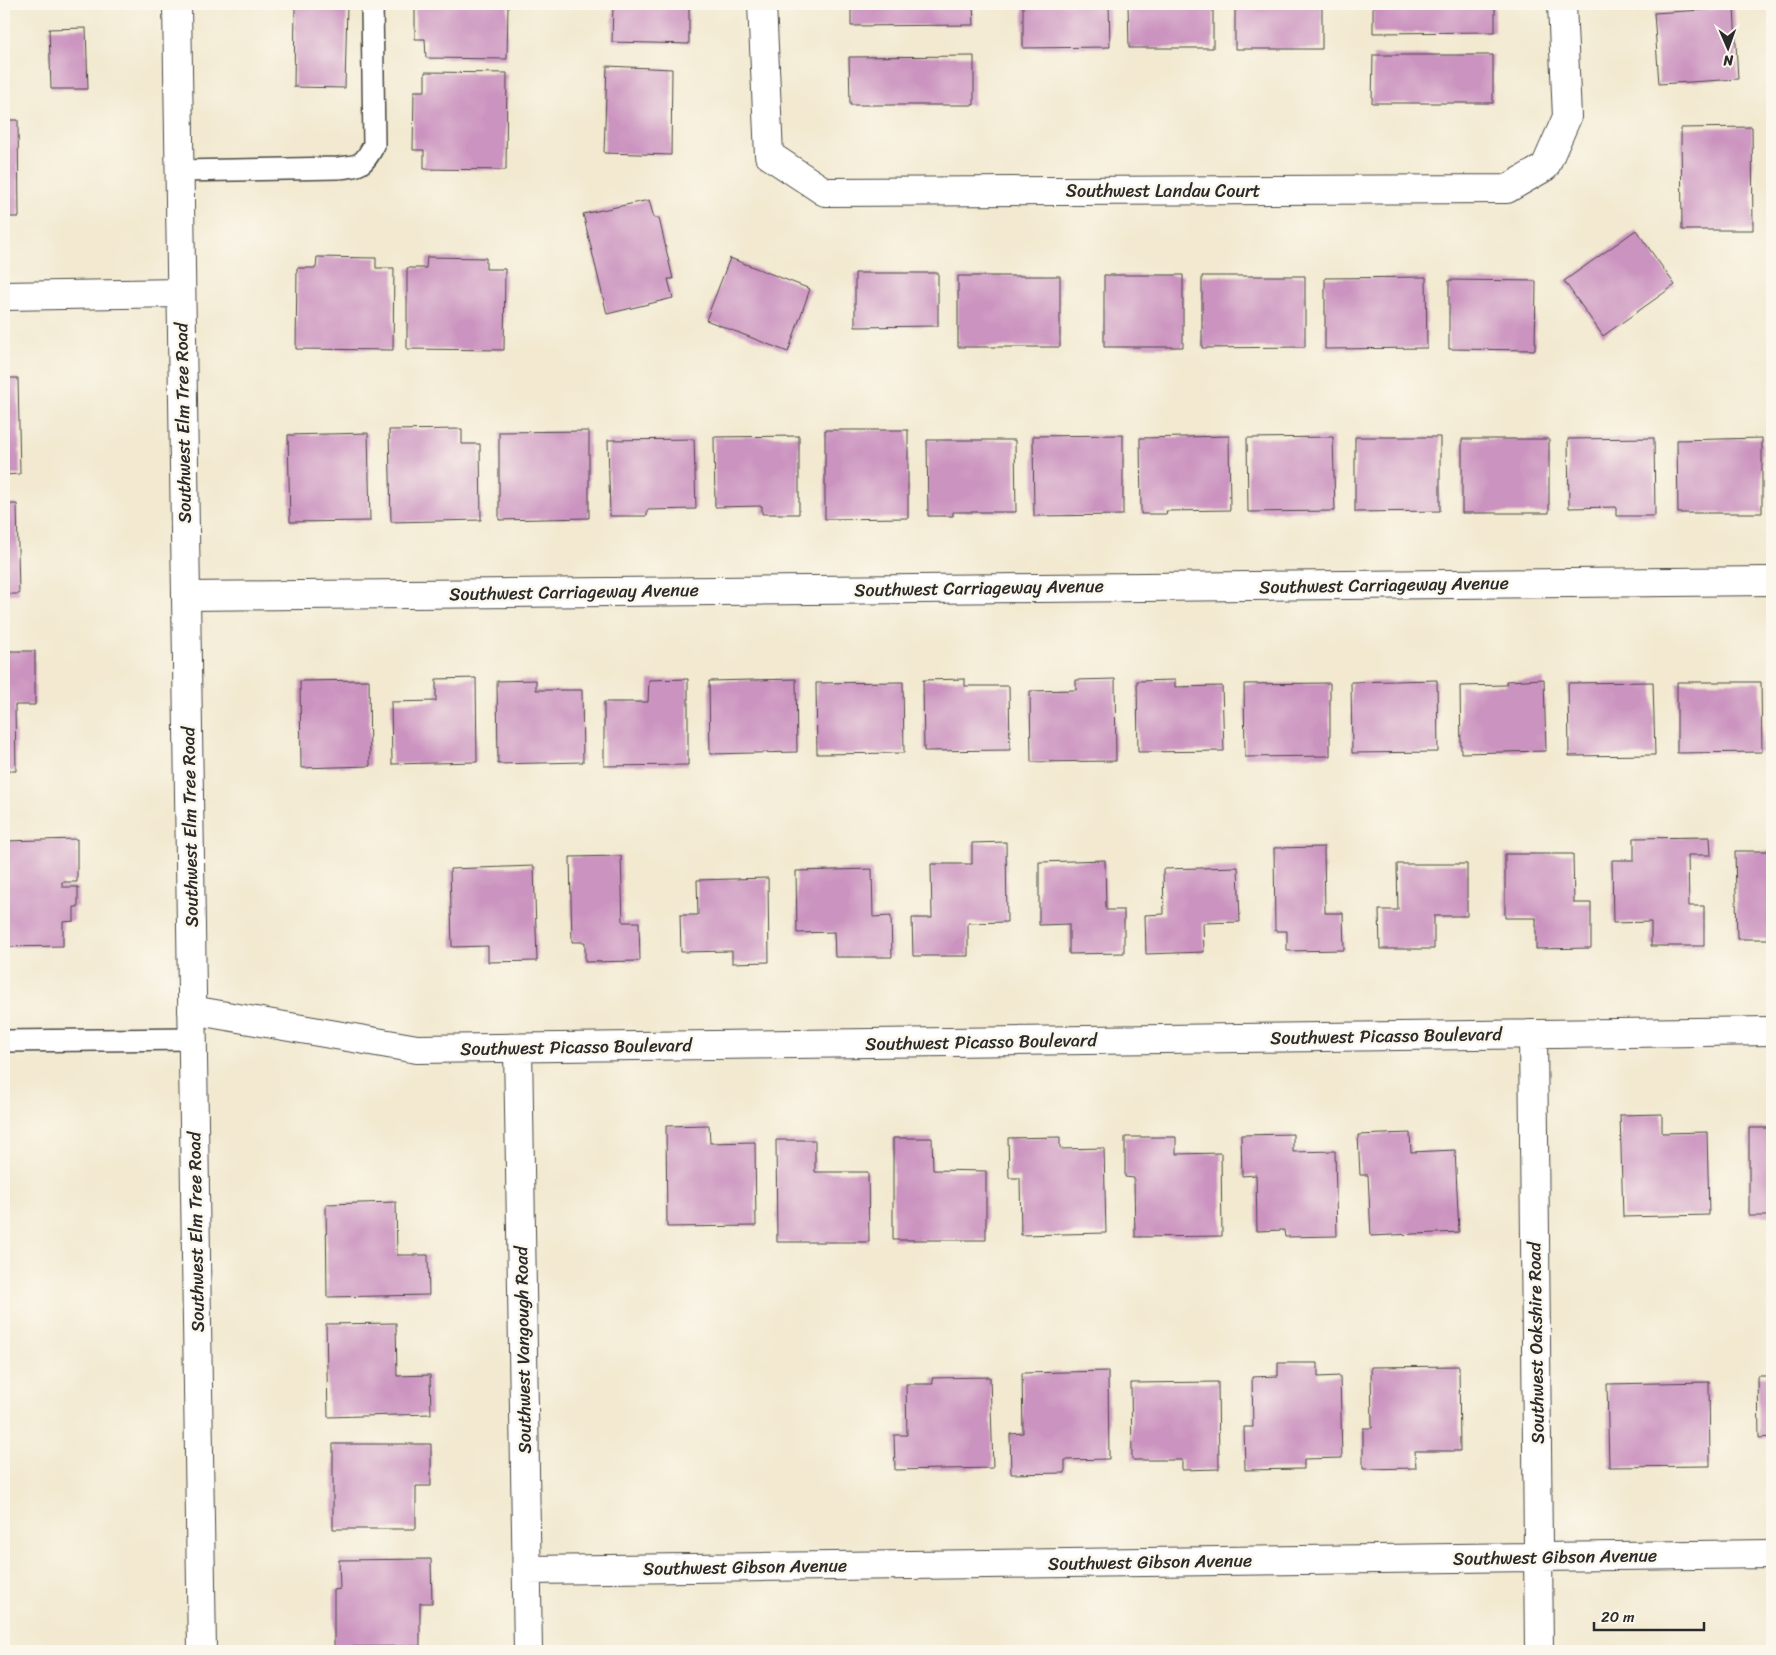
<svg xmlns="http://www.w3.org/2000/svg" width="1776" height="1655" viewBox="0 0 1776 1655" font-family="Sriracha,sans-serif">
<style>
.building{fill:#cb93bf}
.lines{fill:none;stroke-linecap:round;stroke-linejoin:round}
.lane-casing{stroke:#494844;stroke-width:24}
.street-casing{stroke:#494844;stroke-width:30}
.secondary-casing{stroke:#494844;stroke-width:30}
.lane{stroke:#fff;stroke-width:21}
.street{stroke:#fff;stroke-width:28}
.secondary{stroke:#fff;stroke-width:28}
.labels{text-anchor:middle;stroke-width:5;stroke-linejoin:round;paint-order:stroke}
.street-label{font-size:18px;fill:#2b2b2b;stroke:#fbf7ec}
</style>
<rect width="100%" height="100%" fill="#fbf7ec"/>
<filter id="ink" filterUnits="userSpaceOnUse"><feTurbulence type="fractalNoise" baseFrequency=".02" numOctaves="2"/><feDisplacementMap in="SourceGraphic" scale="10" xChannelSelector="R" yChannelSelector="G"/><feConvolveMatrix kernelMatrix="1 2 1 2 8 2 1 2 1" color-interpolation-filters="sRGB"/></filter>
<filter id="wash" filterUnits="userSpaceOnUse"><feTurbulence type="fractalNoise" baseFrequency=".0096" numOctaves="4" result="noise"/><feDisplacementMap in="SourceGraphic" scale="20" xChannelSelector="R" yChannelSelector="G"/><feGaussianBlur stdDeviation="1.12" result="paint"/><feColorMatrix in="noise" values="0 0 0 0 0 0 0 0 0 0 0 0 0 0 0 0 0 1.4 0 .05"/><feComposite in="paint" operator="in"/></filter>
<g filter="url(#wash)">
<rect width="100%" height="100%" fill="#f2e9d0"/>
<g id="blocks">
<!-- building -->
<path class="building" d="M295,4H347L345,88L294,87Z
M415,4H508L507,59L426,58L425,39H415Z
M613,4H689V44L612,42Z
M851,4H973L974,25L851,26Z
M1023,4H1109L1110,47L1023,48Z
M1128,4H1213V48H1129Z
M1235,4H1322V49H1235Z
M1373,4H1495V32L1373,33Z
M1734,8L1738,79L1659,84L1654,13Z
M86,28L88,89H51L49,29Z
M1373,55H1493V103H1372Z
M974,56V105H850L849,57Z
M607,66L672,69L671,155L604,153Z
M425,72L507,73L506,170L424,169V150H413L414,91H425Z
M4,120H18L19,217H4Z
M1752,127L1753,230H1682L1681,128Z
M649,200L654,218H659L673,279H668L673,298L607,314L583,214Z
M1636,230L1675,285L1603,336L1564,281Z
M317,257L376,258V268H394L393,350L296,349L297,268H316Z
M427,257L486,258V269H505L504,350L407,349V268H426Z
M730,258L810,289L788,352L706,320Z
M855,273H938V326L855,327Z
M1104,275H1183V347H1104Z
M958,276H1060V347H958Z
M1202,276H1305V347L1202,348Z
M1426,277L1427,348L1325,349V278Z
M1449,280L1536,281L1535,350L1449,349Z
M4,378H18L20,474L4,475Z
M462,429V444H480L481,520L391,522L389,430Z
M825,430H908V518L825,519Z
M589,431V518L499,520V432Z
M368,433L370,521L290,522L288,435Z
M1123,435V515L1034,516L1033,436Z
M799,436V514H762V506L715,507L714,437Z
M1229,436L1230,510L1166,511L1167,514H1141L1140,438Z
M1333,437L1335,511L1248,512L1247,438Z
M1355,437H1440V511L1355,512Z
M1654,438L1655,516H1616V507L1569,508L1568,439Z
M1762,438V513H1678L1677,440Z
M694,439L696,509L647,510V516H610L608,440Z
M1462,439H1549V513H1462Z
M927,440H1015L1016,512H953V516H928Z
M4,504H17L19,594H4Z
M4,651H35V705H15L16,771H4Z
M476,678L477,762L392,764L391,702L436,701V679Z
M688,679V765L604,766V702H648L649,680Z
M796,679L797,752L710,754L709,681Z
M965,679V686H1009L1010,750L924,751L923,680Z
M1115,679L1116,761L1031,762L1030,691L1076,690V680Z
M1544,679L1546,751L1461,753L1460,686L1506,685V681Z
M369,680L370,766L301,768L300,681Z
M536,680V690H582L583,762L498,764L497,681Z
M1175,680V687L1222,686L1224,751L1138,752L1137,681Z
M1437,680L1438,752L1352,753L1351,682Z
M903,682L904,753L817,754L816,683Z
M1653,682L1655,755L1569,756L1568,683Z
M1677,682H1761L1762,752L1677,753Z
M1330,683V756L1245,757L1244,684Z
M1710,837L1711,855H1688L1689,906H1704V946H1651V922L1613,923L1612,860H1634V838Z
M77,839V882H62V887H78V907H74V921L63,922V946L4,947V841Z
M1006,842L1007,922L968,923V956H913L912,918H932L931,864H972V843Z
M1324,847L1325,913H1343L1344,950L1287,951V931H1275L1274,848Z
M1735,851H1772V939H1737Z
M1505,854H1573L1574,903H1591V948L1536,949V918H1505Z
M621,856L623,922H639L640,961L585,962V942H572L570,857Z
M1105,860L1106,910H1124V953L1069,954V924L1039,925V862Z
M1397,864H1467V916H1434V949H1380L1379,910H1398Z
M534,866L537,961L488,962V946L452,947L450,869Z
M1238,867L1240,922L1203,923L1204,952L1146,954L1145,915L1164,914L1163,869Z
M872,869L873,917L891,916L892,957H835L834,932L797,933L796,871Z
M768,878L769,962L732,963V951L681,952L680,915H698L697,880Z
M1662,1114V1133L1707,1132L1709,1215L1623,1217L1620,1115Z
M709,1125L710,1143L755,1142L756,1226L667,1227L666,1126Z
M1749,1128H1772V1216H1749Z
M1410,1133L1411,1152L1455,1150L1459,1232L1371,1236L1368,1175H1360L1358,1135Z
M1293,1134V1152L1335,1151L1337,1236L1285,1237L1284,1230L1257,1231L1256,1175L1242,1176L1241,1135Z
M1060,1137V1149L1104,1148L1106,1233L1021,1235L1020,1178H1009L1008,1138Z
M1125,1137H1176V1154L1221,1153L1222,1236L1135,1237L1134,1178L1125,1177Z
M893,1138H932L933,1170L986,1171V1240H893Z
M776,1140H815V1172H868L869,1242H777Z
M396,1202L397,1255H428L429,1295L327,1297L326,1204Z
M396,1323L397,1376L430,1375L431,1414L328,1417L326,1324Z
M1278,1363H1318V1377L1340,1376L1342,1458L1304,1459V1469L1245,1470L1244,1427H1253L1252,1377L1278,1376Z
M1459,1366L1460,1451H1415L1416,1468L1363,1469V1428H1372L1371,1367Z
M1108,1371L1109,1459L1065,1460V1473L1011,1474L1010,1434L1023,1433L1022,1373Z
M1758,1376H1772V1437L1759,1438Z
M990,1377L993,1468L895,1470L894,1435H907L906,1384H933L932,1378Z
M1218,1382L1219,1469L1182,1470V1460H1132L1131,1383Z
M1709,1382L1710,1466L1609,1467L1607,1384Z
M333,1444H431V1486H416V1529H333Z
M431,1559L432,1603H420V1646L334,1647V1590L340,1589L339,1560Z
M1669,1648V1651H1627V1649Z"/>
</g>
</g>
<g filter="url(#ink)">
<use href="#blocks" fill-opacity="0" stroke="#494844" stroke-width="1"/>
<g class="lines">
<defs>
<path id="lane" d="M179,171L338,168C360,166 363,166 374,145L372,4
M4,1041L193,1039"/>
<path id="street" d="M762,4L769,155L825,192L1507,189L1545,167L1567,117L1562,4
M4,296L181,293
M186,596L1772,581
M192,1010L417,1049L1772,1031
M1533,1034L1539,1651
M518,1048L528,1651
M527,1570L1772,1554"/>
<path id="secondary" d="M177,4L202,1651"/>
</defs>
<!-- lane casing -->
<use href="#lane" class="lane-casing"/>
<!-- street casing -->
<use href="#street" class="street-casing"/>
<!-- secondary casing -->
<use href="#secondary" class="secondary-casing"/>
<!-- lane -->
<use href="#lane" class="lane"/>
<!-- street -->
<use href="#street" class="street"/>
<!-- secondary -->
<use href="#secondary" class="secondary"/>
</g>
</g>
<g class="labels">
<!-- street labels -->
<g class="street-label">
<text x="1163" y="197">Southwest Landau Court</text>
<text transform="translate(183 423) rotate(-91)" y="6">Southwest Elm Tree Road</text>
<text transform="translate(1384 585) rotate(-1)" y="6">Southwest Carriageway Avenue</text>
<text transform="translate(979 588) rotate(-1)" y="6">Southwest Carriageway Avenue</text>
<text transform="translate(574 592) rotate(-1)" y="6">Southwest Carriageway Avenue</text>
<text transform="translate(190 827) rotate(-91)" y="6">Southwest Elm Tree Road</text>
<text transform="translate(1386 1036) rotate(-1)" y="6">Southwest Picasso Boulevard</text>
<text transform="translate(981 1042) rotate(-1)" y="6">Southwest Picasso Boulevard</text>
<text transform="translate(576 1047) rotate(-1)" y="6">Southwest Picasso Boulevard</text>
<text transform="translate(196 1232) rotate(-91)" y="6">Southwest Elm Tree Road</text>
<text transform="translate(1536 1343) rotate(-91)" y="6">Southwest Oakshire Road</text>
<text transform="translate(523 1350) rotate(-91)" y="6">Southwest Vangough Road</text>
<text transform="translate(1555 1557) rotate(-1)" y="6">Southwest Gibson Avenue</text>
<text transform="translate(1150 1562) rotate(-1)" y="6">Southwest Gibson Avenue</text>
<text transform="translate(745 1567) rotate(-1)" y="6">Southwest Gibson Avenue</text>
</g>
</g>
<!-- margin -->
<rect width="1776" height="1655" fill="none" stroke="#fbf7ec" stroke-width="20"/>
<!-- north arrow -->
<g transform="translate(1728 48) rotate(178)" stroke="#fbf7ec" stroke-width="4" paint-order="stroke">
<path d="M0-4L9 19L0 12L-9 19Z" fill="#2b2b2b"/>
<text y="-8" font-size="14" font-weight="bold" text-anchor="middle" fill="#2b2b2b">N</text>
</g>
<!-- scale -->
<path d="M1594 1622v8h110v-8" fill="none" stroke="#2b2b2b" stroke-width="2.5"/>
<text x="1601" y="1622" font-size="15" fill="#2b2b2b" stroke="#fbf7ec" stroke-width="4" paint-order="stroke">20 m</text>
</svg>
